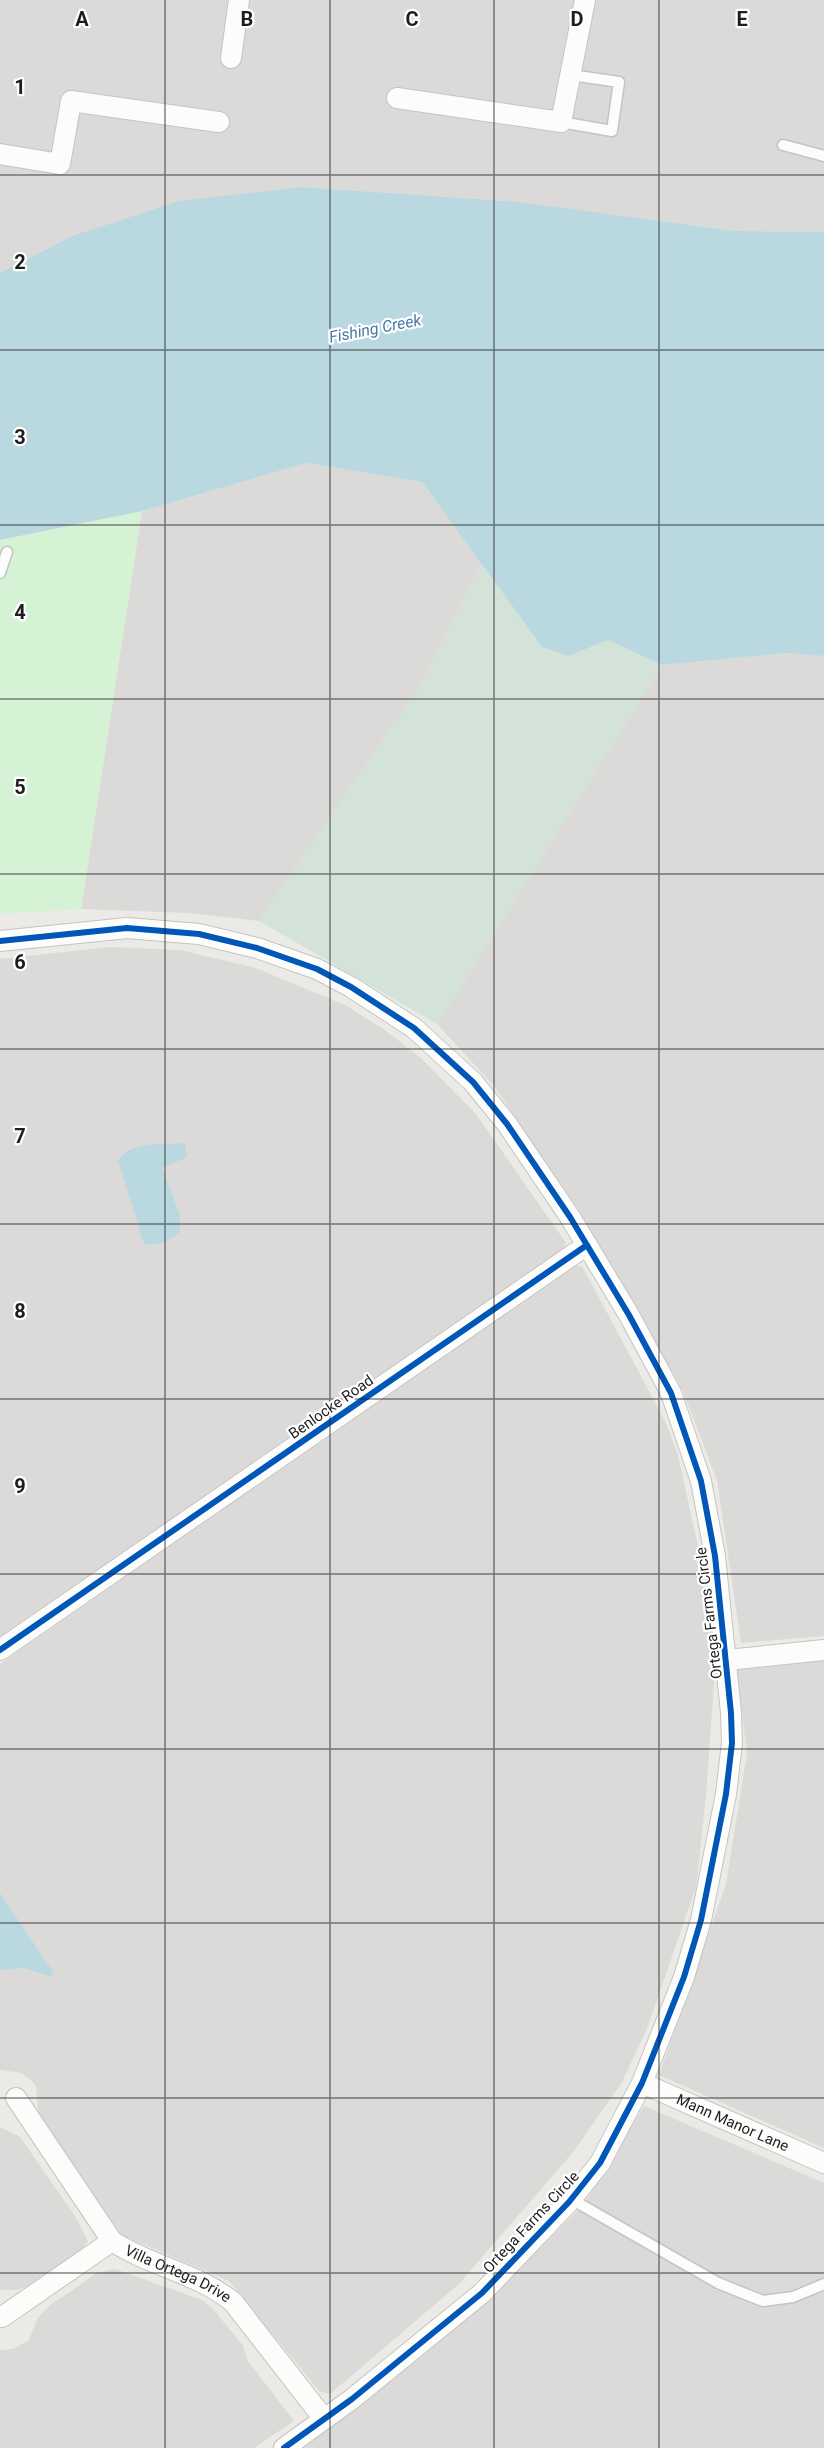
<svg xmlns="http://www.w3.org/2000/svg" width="824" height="2448" viewBox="0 0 824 2448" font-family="Roboto,sans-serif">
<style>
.residential{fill:#dbdad8}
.wetland{fill:#d4e3da}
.park{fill:#d5f2d4}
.water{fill:#bad8df}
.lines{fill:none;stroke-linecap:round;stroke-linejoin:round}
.service-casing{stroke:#c5c4c3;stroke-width:13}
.minor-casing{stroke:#c5c4c3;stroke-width:22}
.service{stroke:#fcfcfb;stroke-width:10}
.minor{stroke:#fcfcfb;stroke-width:20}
.cycleway-casing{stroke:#fff;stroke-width:10}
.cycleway{stroke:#0057b8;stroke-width:6}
.grid{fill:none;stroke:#1e1e1e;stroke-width:1.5;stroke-opacity:0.55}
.labels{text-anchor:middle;stroke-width:4.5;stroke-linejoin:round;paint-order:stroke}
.street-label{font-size:15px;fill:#1e1e1e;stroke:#fff}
.water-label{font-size:16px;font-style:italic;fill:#4979a4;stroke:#fff}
.grid-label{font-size:20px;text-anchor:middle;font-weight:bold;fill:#1e1e1e;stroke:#fff;stroke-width:4.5;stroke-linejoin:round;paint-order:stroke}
</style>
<rect width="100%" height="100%" fill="#eceae7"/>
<!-- residential -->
<path class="residential" d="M0,0H824V232L735,231L520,202L303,187L72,236L0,273Z
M306,463L422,482L482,564L423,682L259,921L190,913L81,909L142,511Z
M786,653L824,656V1636L741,1643L717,1480L682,1389L577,1207L494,1086L437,1024L662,665Z
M109,947L180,950L256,968L347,1006L385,1030L422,1059L476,1114L566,1243L563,1250L0,1639V959Z
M576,1266H582L665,1421L678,1455L700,1556L716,1654L706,1796L696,1887L647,2029L622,2082L574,2151L458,2285L330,2394L320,2392L229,2281L122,2235L46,2128L38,2111L36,2085L22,2073L0,2070V1664L566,1270Z
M824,1660V2148L659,2075L726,1884L747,1754L737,1670Z
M644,2106L824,2183V2448H300L497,2291L584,2204Z
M0,2127L20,2137L75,2216L88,2241L83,2248L31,2285L17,2290H0Z
M115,2269L202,2300L214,2310L243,2346L248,2361L294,2421L254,2448H0V2350L13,2349L28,2341L38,2318L49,2306L97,2273Z"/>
<!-- wetland -->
<path class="wetland" d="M482,564L542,647L570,656L608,640L662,665L437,1024L259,921L423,682Z"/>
<!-- park -->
<path class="park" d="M142,511L81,909L0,914V540Z"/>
<!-- water -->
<path class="water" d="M303,187L520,202L735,231L824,232V656L786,653L662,665L608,640L569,656L542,647L422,482L306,463L142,511L0,540V273L72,236L179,201Z
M185,1143L187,1157L162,1168L180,1216V1232C168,1241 159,1246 144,1244L118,1160C131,1141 163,1145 185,1143Z
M0,1893L53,1972L52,1977L24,1968L0,1970Z"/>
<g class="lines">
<defs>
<path id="service" d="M561,122L612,131L619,82L571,75
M783,145L824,156
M0,573L7,552
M571,2199L718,2283L763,2301L793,2297L824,2284"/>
<g id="minor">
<path d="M231,58L239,0"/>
<path d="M397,98L561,122L585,0"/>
<path d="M0,154L60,164L71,101L219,122"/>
<path d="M0,941L127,928L199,934L257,948L317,969L351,987L414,1028L473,1082L507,1124L570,1217L629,1315L671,1393L701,1481L715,1556L731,1713L732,1743L726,1794L701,1920L684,1977L642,2083L600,2163L569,2202L482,2293L352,2399L284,2448"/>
<path d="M0,1650L587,1245"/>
<path d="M727,1660L824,1650"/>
<path id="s1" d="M642,2083L824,2163"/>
<path id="s2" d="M16,2098L112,2241C150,2266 197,2273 233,2302L324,2419"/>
<path d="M2,2317L112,2241"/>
</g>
</defs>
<!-- service casing -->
<use href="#service" class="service-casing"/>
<!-- minor casing -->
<use href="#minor" class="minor-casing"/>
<!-- service -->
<use href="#service" class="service"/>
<!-- minor -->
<use href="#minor" class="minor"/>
<defs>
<path id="cycleway" d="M0,941L127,928L199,934L257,948L317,969L351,987L414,1028L473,1082L507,1124L570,1217L629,1315L671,1393L701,1481L715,1556L731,1713L732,1743L726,1794L701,1920L684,1977L642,2083L600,2163L569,2202L482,2293L352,2399L284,2448
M0,1650L587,1245"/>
</defs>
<!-- cycleway casing -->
<use href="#cycleway" class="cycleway-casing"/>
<!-- cycleway -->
<use href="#cycleway" class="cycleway"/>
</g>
<!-- grid -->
<path class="grid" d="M165,0V2448M330,0V2448M494,0V2448M659,0V2448M0,175H824M0,350H824M0,525H824M0,699H824M0,874H824M0,1049H824M0,1224H824M0,1399H824M0,1574H824M0,1749H824M0,1923H824M0,2098H824M0,2273H824"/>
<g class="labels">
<!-- street labels -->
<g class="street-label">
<text transform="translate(331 1407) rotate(-35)" y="5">Benlocke Road</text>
<text transform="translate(709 1613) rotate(-97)" y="5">Ortega Farms Circle</text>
<text dy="5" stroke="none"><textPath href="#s1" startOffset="99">Mann Manor Lane</textPath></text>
<text transform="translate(531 2222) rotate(-47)" y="5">Ortega Farms Circle</text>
<text dy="5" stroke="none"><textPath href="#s2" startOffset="246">Villa Ortega Drive</textPath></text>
</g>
<!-- water labels -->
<g class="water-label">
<text transform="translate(375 328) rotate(-11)" y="6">Fishing Creek</text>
</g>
</g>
<g class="grid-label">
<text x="82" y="26">A</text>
<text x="247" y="26">B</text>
<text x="412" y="26">C</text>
<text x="577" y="26">D</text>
<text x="742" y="26">E</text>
<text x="20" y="94">1</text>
<text x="20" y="269">2</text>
<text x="20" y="444">3</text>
<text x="20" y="619">4</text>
<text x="20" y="794">5</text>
<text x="20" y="969">6</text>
<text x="20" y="1143">7</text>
<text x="20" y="1318">8</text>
<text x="20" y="1493">9</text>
</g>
</svg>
